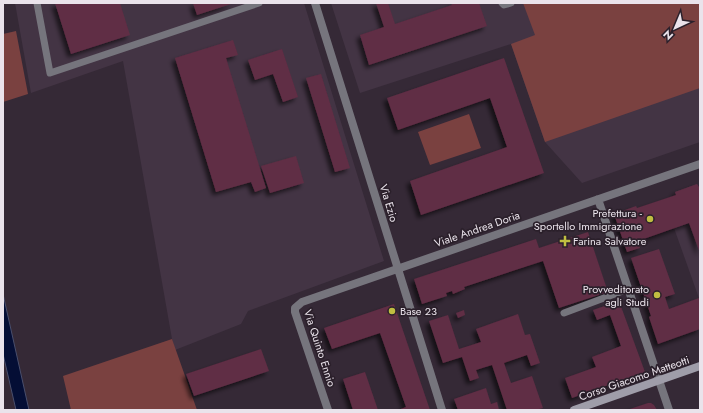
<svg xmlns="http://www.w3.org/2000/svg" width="703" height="413" viewBox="0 0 703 413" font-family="Jost,sans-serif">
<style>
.built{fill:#433444}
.green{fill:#7a4140}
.water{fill:#040e35;stroke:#494e6c}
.building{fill:#602d44;filter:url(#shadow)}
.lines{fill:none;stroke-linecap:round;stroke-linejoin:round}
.service{stroke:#76757d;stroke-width:7}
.minor{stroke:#76757d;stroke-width:8}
.secondary{stroke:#9f9da9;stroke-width:8}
.poi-dot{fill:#c0be41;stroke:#2b202b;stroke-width:1.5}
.labels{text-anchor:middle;stroke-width:3.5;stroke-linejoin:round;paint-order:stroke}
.street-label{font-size:11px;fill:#eae3eb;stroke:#2b202b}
.poi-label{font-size:11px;fill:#eae3eb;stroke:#2b202b;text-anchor:end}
</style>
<defs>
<filter id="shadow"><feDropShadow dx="-3.5" dy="3.5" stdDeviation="2" flood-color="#0009"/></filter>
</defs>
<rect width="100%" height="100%" fill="#352936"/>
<!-- built -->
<path class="built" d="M15,3H304L384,261L248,311L241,324L175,350L172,339L123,61L31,93Z
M331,3H700V142L582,183L545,142L511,44L360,93Z
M697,184L699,187H700V301L674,228L676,195L675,192Z"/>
<!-- green -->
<path class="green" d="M523,3H700V88L545,142L511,44L535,35Z
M16,31L28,94L3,102V34Z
M469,114L481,148L430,165L418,132Z
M172,339L197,410H71L63,376Z"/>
<!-- water -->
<path class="water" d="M3,294L29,410H16L3,354Z"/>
<!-- building -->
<path class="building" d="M55,3H120L130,35L71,54Z
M193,3H234L197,15Z
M376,3H388L395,24L452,5L451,3H479L487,26L369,65L360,35L384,27Z
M233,40L238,55L226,58L266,188L255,192L251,182L216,192L175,58Z
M282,49L298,97L283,102L273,74L255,80L248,60Z
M504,58L544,173L421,215L410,181L507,147L490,98L398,130L387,98Z
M321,74L350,168L335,172L306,78Z
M296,156L304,183L270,193L261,166Z
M697,184L699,187H700V253L689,223L638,241L640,248L627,252L614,214L636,206L637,208L676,195L675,192Z
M588,232L608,292L559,308L543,261L464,287L465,289L453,294L452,291L446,293L447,296L422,304L414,279L536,239L539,248Z
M659,249L675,294L665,297L669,309L699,298L700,329L658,344L649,317L651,316L631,258Z
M619,301L645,372L572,398L565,378L596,367L592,357L621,346L610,315L597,320L593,310Z
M394,304L430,410H398L406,407L380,333L332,349L324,328Z
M464,310L465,315L458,318L456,313Z
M518,314L525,335L530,334L540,363L531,366L527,355L504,363L511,383L532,376L543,408L536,410H507L492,365L476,370L479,378L470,381L462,357L443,363L429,321L448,315L459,349L481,342L476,329Z
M261,349L269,371L194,396L186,374Z
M365,372L378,410H353L343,379Z
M486,388L491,404L497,402L499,410H458L454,399Z
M648,403H651L654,405L657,410H627Z"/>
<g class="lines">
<!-- service -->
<path class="service" d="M37,3L50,73L259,3
M502,3L504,5L511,3
M564,313L628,289"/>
<!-- minor -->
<path class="minor" d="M315,3L442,410
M598,199L669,410
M328,410L295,312V308L302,302L700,164"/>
<!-- secondary -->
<path class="secondary" d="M574,410L700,366"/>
</g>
<!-- markers -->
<g class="poi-dot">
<circle cx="650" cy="219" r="4"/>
<path d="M563 235h4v4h4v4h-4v4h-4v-4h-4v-4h4z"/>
<circle cx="657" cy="295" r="4"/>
<circle cx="392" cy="311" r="4"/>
</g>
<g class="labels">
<!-- street labels -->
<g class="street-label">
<text transform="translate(389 203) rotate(73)" y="4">Via Ezio</text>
<text transform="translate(477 229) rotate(-19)" y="4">Viale Andrea Doria</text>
<text transform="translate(320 348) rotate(72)" y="4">Via Quinto Ennio</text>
<text transform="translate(634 378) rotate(-19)" y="4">Corso Giacomo Matteotti</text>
</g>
<!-- poi labels -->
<g class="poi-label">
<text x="642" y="217">Prefettura -<tspan x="642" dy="13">Sportello Immigrazione</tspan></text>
<text x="573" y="245" text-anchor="start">Farina Salvatore</text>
<text x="649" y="293">Provveditorato<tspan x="649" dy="13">agli Studi</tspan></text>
<text x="400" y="315" text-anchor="start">Base 23</text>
</g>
</g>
<!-- border -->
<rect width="703" height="413" fill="none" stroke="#eae3eb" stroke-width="8"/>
<!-- north arrow -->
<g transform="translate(675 28) rotate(224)" stroke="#2b202b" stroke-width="3" paint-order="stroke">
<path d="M0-3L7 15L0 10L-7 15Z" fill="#eae3eb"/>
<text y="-6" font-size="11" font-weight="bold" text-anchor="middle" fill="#eae3eb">N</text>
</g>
</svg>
